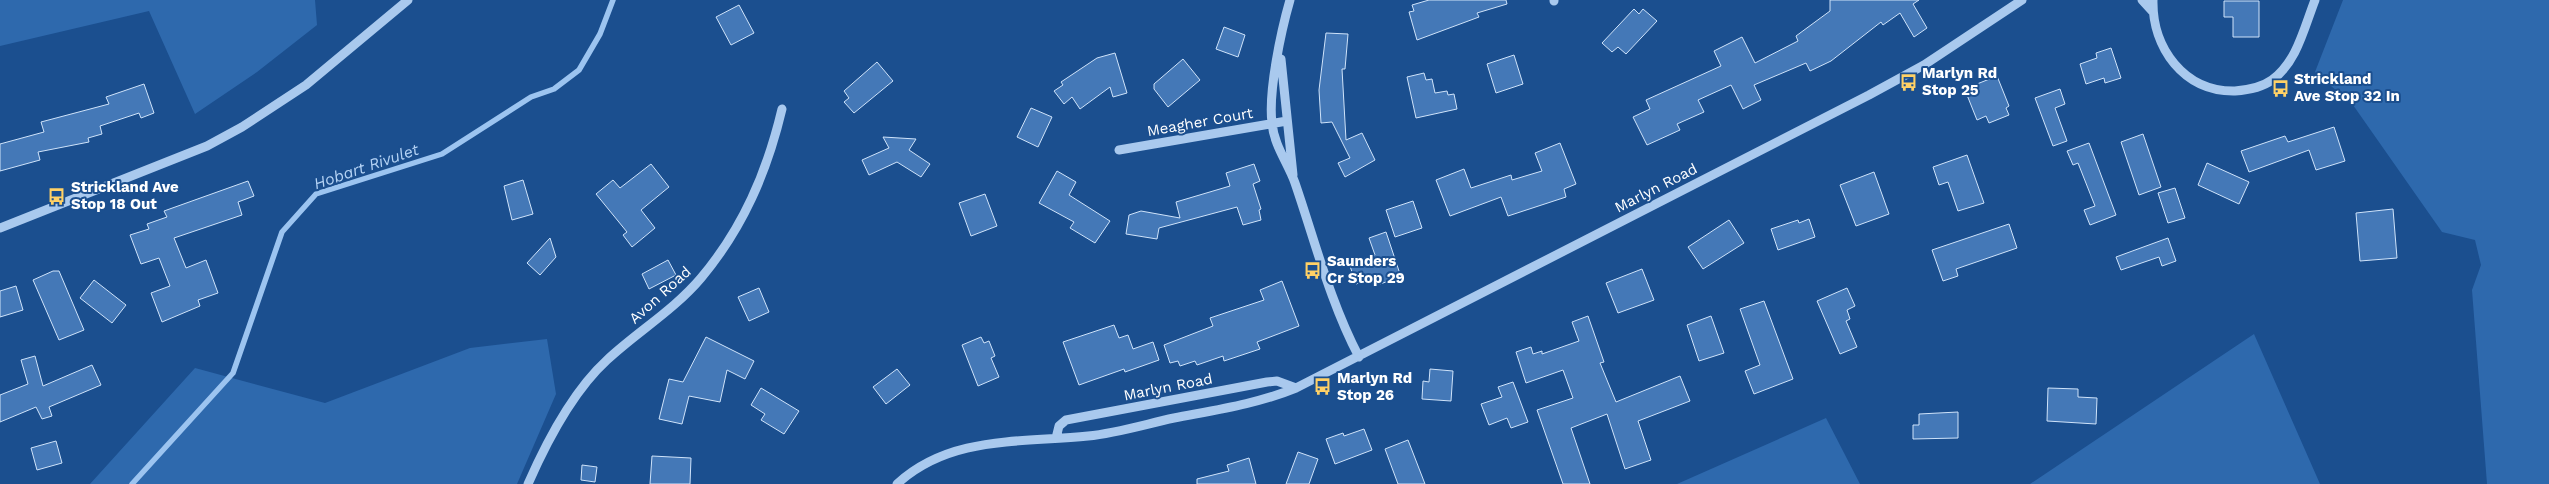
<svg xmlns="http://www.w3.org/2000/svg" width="2549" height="484" viewBox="0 0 2549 484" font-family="'Work Sans',sans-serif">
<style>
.green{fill:#2e69ad}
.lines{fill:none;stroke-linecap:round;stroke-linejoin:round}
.stream{stroke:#9cc4f0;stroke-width:5.5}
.building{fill:#4478b7;stroke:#cfe3fa}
.minor{stroke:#a9c9ee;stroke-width:9}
.labels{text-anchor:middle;stroke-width:4;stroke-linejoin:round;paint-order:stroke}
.poi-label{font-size:15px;font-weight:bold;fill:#fff;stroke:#1b4f8f;text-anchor:start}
.street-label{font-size:15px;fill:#fff;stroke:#1b4f8f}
.water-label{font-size:16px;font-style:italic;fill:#b5d3f5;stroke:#1b4f8f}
</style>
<rect width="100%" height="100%" fill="#1b4f8f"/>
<!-- green -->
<path class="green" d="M0,0H315L317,25L257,72L195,114L149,11L0,46Z
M2343,0H2549V484H2487L2472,290L2481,265L2475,240L2442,232L2353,105L2315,72Z
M2254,334L2320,484H2030Z
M547,339L556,394L517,484H90L195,368L325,403L470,348Z
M1826,418L1860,484H1677Z"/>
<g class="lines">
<!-- stream -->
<path class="stream" d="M132,484L233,373L282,232L316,194L442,154L531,97L554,89L579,70L600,34L613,0"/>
</g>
<!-- building -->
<path class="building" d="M1429,0H1506L1507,4L1477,13L1479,17L1417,40L1409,12L1414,11L1412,5Z
M1830,0H1919L1913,4L1927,28L1914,37L1900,13L1883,25L1881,22L1831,61L1810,71L1806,63L1754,85L1761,100L1743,109L1731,85L1698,100L1704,112L1677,124L1680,130L1647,145L1633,117L1650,109L1646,100L1721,66L1714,51L1742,37L1755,63L1798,41L1796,36L1830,11Z
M2224,1H2259V37H2233V17H2224Z
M739,5L754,33L731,45L716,17Z
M1634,9L1639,14L1643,9L1657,21L1626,54L1618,47L1612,52L1602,43Z
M1224,27L1245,35L1238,57L1216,49Z
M1326,33L1348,34L1345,69H1342L1346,140L1362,133L1375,160L1345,177L1338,163L1350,158L1332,122L1321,123L1319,90Z
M2111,48L2121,78L2105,83L2104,78L2086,84L2080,64L2097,58L2096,53Z
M1115,53L1127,93L1113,97L1110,87L1080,109L1072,97L1064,104L1054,91L1063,85L1061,82L1097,58Z
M1514,55L1523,84L1496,93L1487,64Z
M1183,59L1200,80L1168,107L1154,89V84Z
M877,62L893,81L854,113L844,102L849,98L844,91Z
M1424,73L1426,80L1432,79L1435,93L1447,91L1448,95L1454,94L1457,109L1416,118L1407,77Z
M1997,76L2009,106L2006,108L2009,115L1989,123L1986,116L1977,120L1967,95L1979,90L1977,84Z
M144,84L154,113L141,118L139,113L100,126L102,134L88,138L89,142L38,152L40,160L0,171V144L44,132L41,122L109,104L106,97Z
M2060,89L2065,104L2055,108L2067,141L2053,146L2035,98Z
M1031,108L1052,117L1038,147L1017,137Z
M2334,127L2345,161L2316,170L2309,150L2249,172L2241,151L2285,136L2288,142Z
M2143,134L2161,187L2139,195L2121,142Z
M883,137L916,139L909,150L930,164L921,177L897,162L869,175L862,160L889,148Z
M1560,143L1576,184L1564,189L1566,197L1508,216L1501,197L1450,216L1436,180L1464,169L1471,188L1511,175L1512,180L1542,171L1535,153Z
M2089,143L2116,215L2090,225L2084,210L2095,206L2078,163L2073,165L2067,151Z
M1967,155L1984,203L1958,211L1948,182L1939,185L1933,167Z
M2207,163L2249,182L2239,204L2198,185Z
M651,164L669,187L641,210L655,228L632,247L623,235L627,232L596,194L613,180L620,188Z
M1254,164L1260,181L1253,184L1261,209L1259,210L1261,220L1243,225L1237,207L1159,228L1157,239L1126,234L1129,215L1141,211L1180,218L1176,202L1230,186L1226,173Z
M1057,171L1076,182L1069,195L1110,221L1095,243L1070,228L1074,222L1039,203Z
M1874,172L1889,214L1856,226L1840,185Z
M523,180L533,214L512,220L504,186Z
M248,181L254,196L238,202L242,215L174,238L186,268L206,260L218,293L198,300L200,306L162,322L151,293L170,286L159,258L141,264L130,235L149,229L147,224L167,217L164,211Z
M2175,188L2185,218L2168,223L2158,193Z
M985,194L997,226L971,236L959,203Z
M1413,201L1422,228L1395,237L1386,210Z
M2393,209L2397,258L2360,261L2356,213Z
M1809,219L1815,237L1778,250L1771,229L1798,220L1799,223Z
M1729,220L1744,243L1703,269L1688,247Z
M2009,224L2017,248L1956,269L1958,276L1943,281L1932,250Z
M1386,232L1401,277L1380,284L1378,277L1356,284L1349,263L1375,255L1369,238Z
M550,238L556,257L540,275L527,263Z
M2168,238L2176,261L2162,266L2159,257L2121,270L2116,257Z
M668,260L676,275L649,289L642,274Z
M1642,269L1654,300L1618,313L1606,283Z
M53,271H59L84,330L59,340L33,280Z
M94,280L126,305L112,323L80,298Z
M1282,281L1299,326L1257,342L1260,349L1224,361L1223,356L1197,365L1195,361L1180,366L1178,361L1170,363L1164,345L1213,326L1210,318L1264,300L1260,290Z
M16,286L23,310L0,317V291Z
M759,288L769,312L749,321L738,297Z
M1847,288L1855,306L1847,310L1850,319L1846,321L1857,347L1840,354L1817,301Z
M1764,301L1793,379L1754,394L1745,371L1760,365L1740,309Z
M1588,316L1604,362L1600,363L1616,402L1680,376L1690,401L1638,421L1651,460L1625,469L1607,414L1571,428L1590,484H1563L1537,410L1573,398L1563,370L1526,383L1516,352L1531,347L1533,354L1542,351V354L1579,341L1572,322Z
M1711,316L1724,353L1699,361L1687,325Z
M1114,325L1119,338L1128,335L1133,349L1153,342L1159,360L1125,372L1124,369L1079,385L1063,342Z
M706,337L754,361L745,379L727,370L720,402L689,396L682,424L659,419L669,379L683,382Z
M981,337L984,343L989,341L995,356L991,358L999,377L978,386L962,345Z
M35,356L43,386L92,365L101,385L49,407L52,416L42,419L36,407L0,422V395L28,384L21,360Z
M897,369L910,385L886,404L873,387Z
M1430,369L1453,371L1451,401L1422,399L1423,381L1429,382Z
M1513,382L1528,422L1511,428L1507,418L1489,425L1481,404L1502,397L1498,387Z
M761,388L799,411L784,434L761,420L765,414L751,405Z
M2048,388L2078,389V397L2097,398L2096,424L2047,421Z
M1958,412V438L1913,439V425H1919V414Z
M1364,429L1372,450L1335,464L1326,439L1343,433L1344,436Z
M1408,440L1425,484H1398L1385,449Z
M56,441L62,463L37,470L31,448Z
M1298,452L1318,459L1309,484H1286Z
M652,456L691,458L690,484H650Z
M1249,458L1256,484H1197V479L1229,471L1227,465Z
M582,465L597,467L595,482L581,480Z"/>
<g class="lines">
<!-- minor -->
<path class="minor" d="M1290,0C1281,31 1268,92 1272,123C1274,146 1288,163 1295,183C1315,241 1330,302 1359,357
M1554,0V1
M2142,0L2153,12
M2153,0C2152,48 2184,92 2235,91C2248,90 2261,88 2272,80C2297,62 2304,28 2315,0
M1281,59L1293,175
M1119,150L1287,121
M0,228L207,146L242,127L306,85L408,0
M1056,438L1059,426L1066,420L1267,382L1277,381L1296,388
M528,484C546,443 573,391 607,360C637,332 674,310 701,278C743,228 767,172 782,109
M897,484C950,435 1021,443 1088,436C1117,433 1146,424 1174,418C1215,410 1257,404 1296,388L1869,95L1924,65L2022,0"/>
</g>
<!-- icons -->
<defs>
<symbol id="bus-bare" viewBox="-9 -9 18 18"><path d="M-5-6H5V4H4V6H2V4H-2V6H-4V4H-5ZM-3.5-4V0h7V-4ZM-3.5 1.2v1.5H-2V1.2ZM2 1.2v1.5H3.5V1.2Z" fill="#ffd166" stroke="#1b4f8f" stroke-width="2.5" paint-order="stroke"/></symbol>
</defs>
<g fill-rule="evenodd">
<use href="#bus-bare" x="1896" y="70" width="25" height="25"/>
<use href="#bus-bare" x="2268" y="76" width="25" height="25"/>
<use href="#bus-bare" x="44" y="184" width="25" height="25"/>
<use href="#bus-bare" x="1300" y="258" width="25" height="25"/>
<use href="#bus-bare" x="1310" y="374" width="25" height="25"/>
</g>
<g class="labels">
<!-- poi labels -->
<g class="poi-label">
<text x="1922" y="78">Marlyn Rd<tspan x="1922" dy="17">Stop 25</tspan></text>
<text x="2294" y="84">Strickland<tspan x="2294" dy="17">Ave Stop 32 In</tspan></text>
<text x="71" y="192">Strickland Ave<tspan x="71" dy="17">Stop 18 Out</tspan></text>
<text x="1327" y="266">Saunders<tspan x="1327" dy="17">Cr Stop 29</tspan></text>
<text x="1337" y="383">Marlyn Rd<tspan x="1337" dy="17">Stop 26</tspan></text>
</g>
<!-- street labels -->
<g class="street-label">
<text transform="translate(1200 122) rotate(-10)" y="5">Meagher Court</text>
<text transform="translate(1656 188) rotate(-27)" y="5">Marlyn Road</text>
<text transform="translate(660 295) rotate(-42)" y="5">Avon Road</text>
<text transform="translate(1168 387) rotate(-11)" y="5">Marlyn Road</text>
</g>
<!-- water labels -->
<g class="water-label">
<text transform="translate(366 166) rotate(-19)" y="6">Hobart Rivulet</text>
</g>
</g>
</svg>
